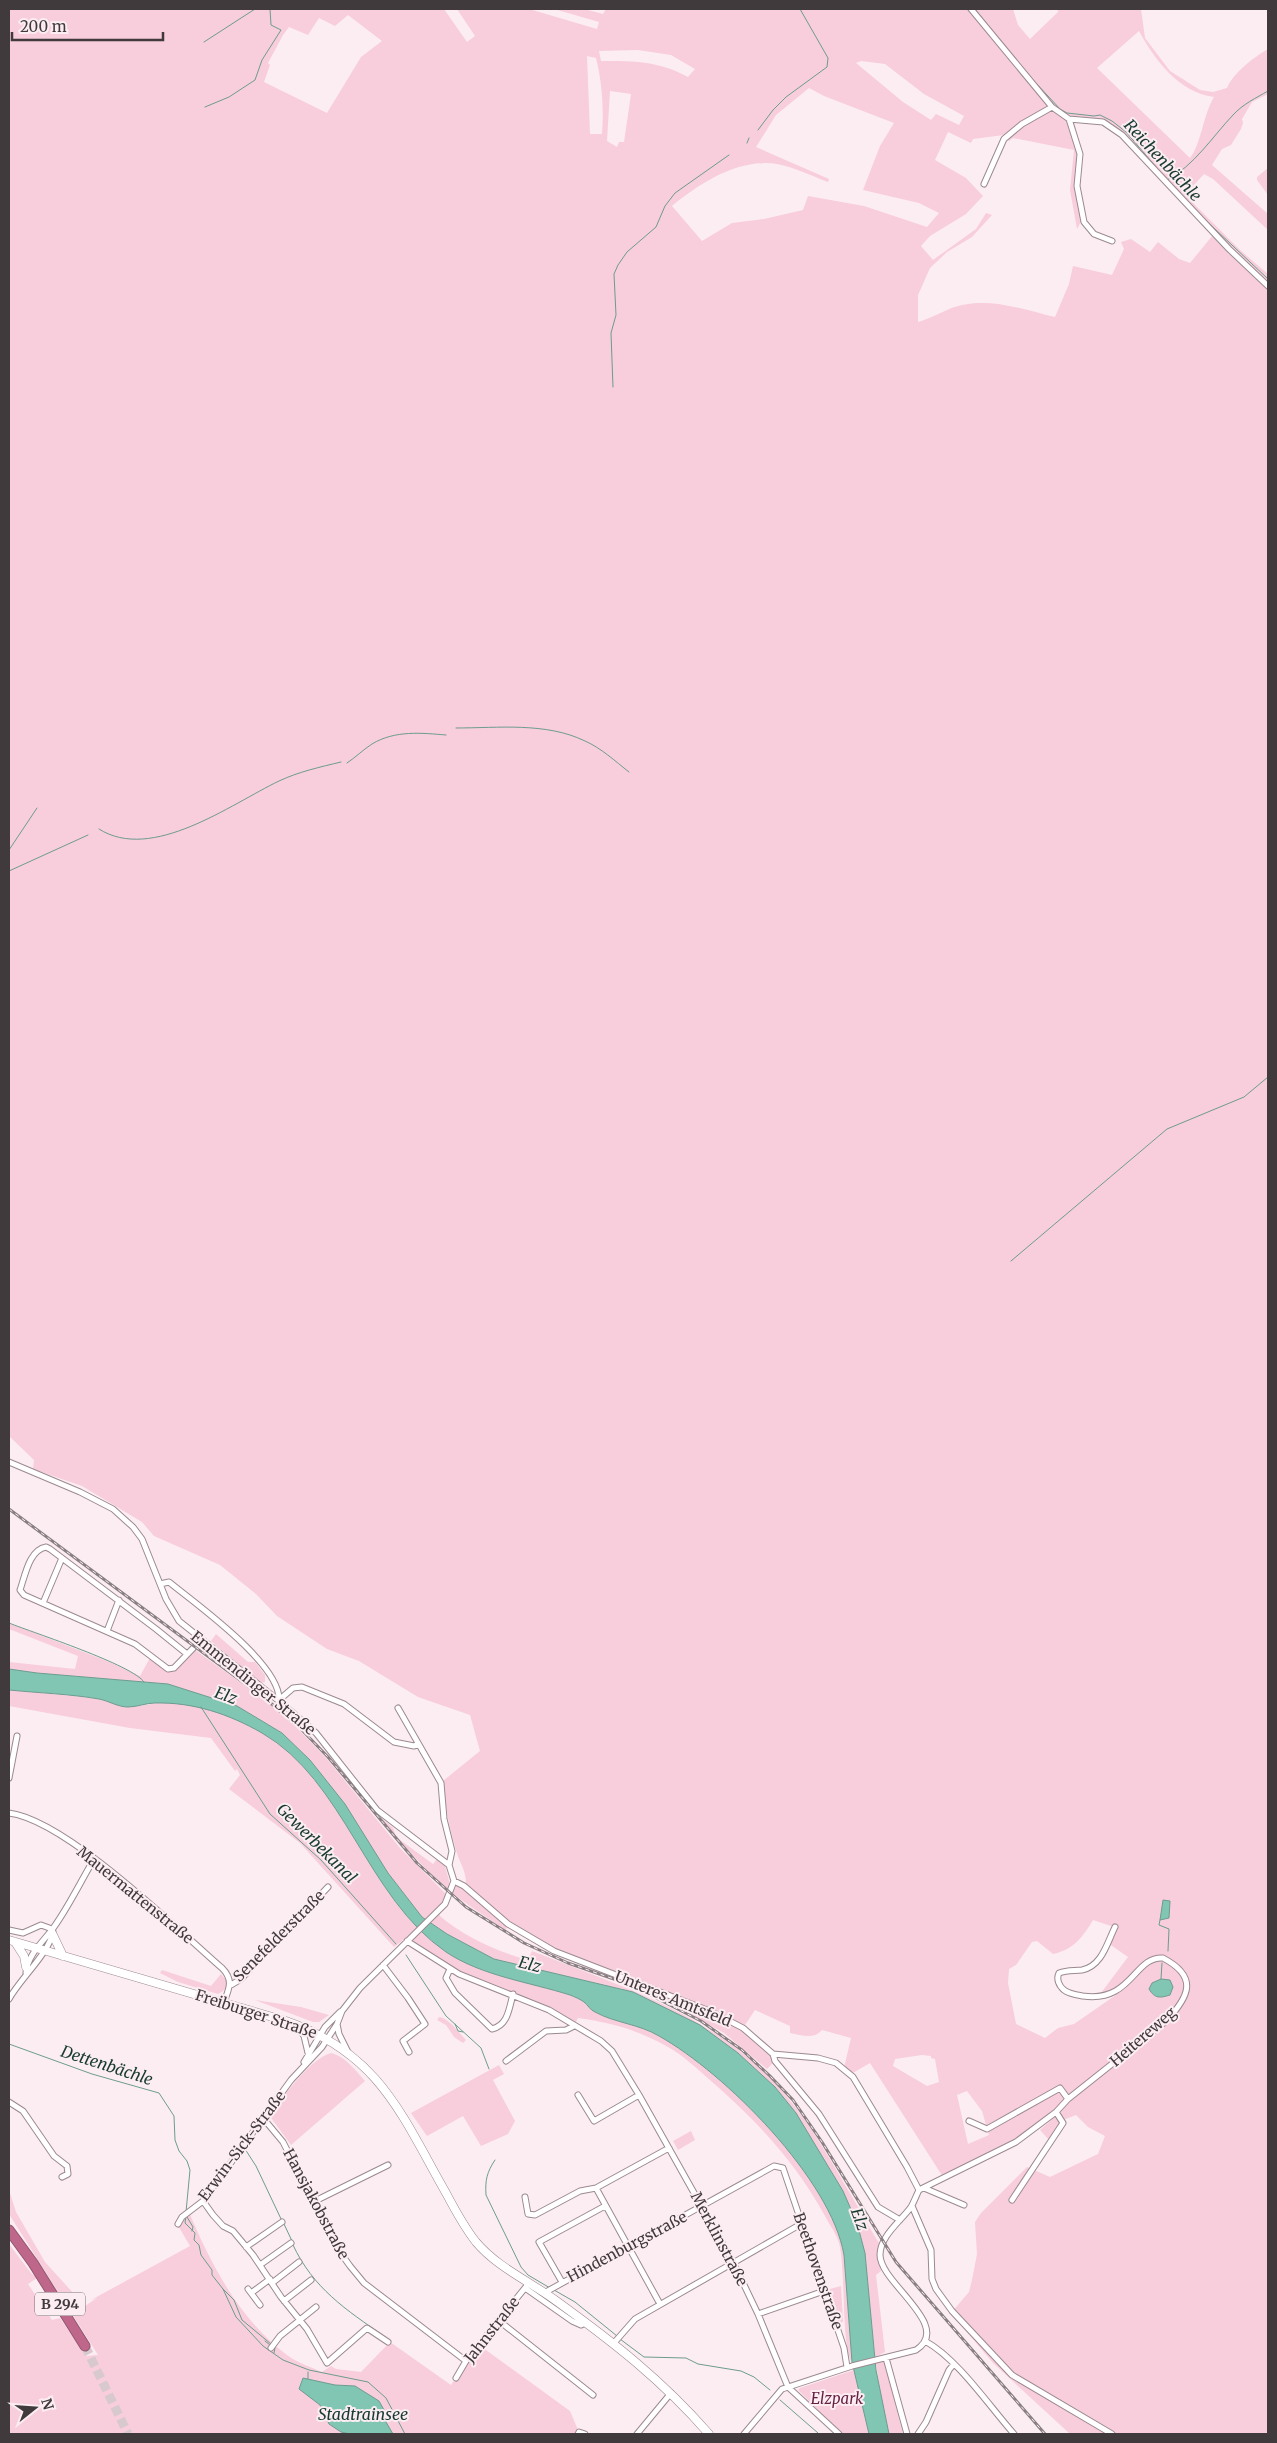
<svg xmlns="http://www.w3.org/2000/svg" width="1277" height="2443" viewBox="0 0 1277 2443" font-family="Merriweather,serif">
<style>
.green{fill:#f8cddc;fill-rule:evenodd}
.water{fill:#80c6b3;stroke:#6d9c8f}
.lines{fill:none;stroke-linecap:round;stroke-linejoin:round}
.stream{stroke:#6d9c8f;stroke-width:1}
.highway-tunnel{stroke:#d7c9ce;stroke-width:9;stroke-dasharray:9 4.5;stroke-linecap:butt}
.street-casing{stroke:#9b8a90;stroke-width:7}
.secondary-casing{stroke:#9b8a90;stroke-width:9}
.highway-casing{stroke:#93576f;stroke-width:11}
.street{stroke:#fff;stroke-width:5}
.secondary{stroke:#fff;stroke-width:8}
.highway{stroke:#bf678a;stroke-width:9}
.rail-casing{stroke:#897f82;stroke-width:3}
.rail{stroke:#fcedf2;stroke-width:1;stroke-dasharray:4;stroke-linecap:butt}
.labels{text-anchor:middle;stroke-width:4;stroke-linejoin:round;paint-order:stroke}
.shield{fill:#fcedf2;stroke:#797073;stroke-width:1}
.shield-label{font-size:14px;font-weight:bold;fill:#413a3c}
.street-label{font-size:15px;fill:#413a3c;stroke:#fcedf2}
.park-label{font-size:15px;font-style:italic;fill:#651f3f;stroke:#fcedf2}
.water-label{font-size:16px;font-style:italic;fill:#183a31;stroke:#fcedf2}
</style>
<rect width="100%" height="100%" fill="#fcedf2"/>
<!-- green -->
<path class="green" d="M9,9H444L467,42L475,36L457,9H529L597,29L599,22L554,9H584L603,14L606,9H1013L1018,25L1030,39L1058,12V9H1141L1145,38L1170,71L1200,90L1213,92L1227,88C1234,72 1253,58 1268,49V94L1252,102L1242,119L1243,123L1241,129L1231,145L1222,149L1212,165L1268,214V230L1213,179L1204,174L1185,195L1240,250L1268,274V2434H1070L993,2363L951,2313L969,2292L972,2280L977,2254L975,2222L981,2213L1027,2167L1050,2177L1098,2154L1105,2136L1088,2127L1076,2115L1063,2120L1056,2112L1016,2142L943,2177L870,2063L851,2074L844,2068L851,2038L822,2030C813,2040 802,2035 790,2033V2026L755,2010L743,2028L773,2054L775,2061L767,2069L724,2033L650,1992L649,1988L554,1951L508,1924L464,1886L466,1883C466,1870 459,1862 456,1850C449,1826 445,1807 443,1781L480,1751L470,1715L418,1697L359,1661L327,1649L277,1616L256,1594L220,1565L154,1536L142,1522L82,1486L33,1469L34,1460L9,1436ZM348,15L382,41L361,57L327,113L264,82L270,65L268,63L283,35L289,27L308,35L319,18L335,26ZM1139,31C1155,60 1178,92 1214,97C1203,115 1201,145 1190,158L1097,68ZM638,50L671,55L695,69L688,77C659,61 634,61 601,61L599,51ZM587,56L596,58C602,82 604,109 602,134H590ZM861,61L885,64L924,94L964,116L959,125L936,114L931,120L903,102L856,63ZM809,88L824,96L894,123L880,146L863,190L919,203L939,213L927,227L864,206L808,196L803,210L764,219L732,223L702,241L672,206C700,183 739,158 777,164C794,167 812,176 828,182L829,179L756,147L776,115ZM610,91L631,94L624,142H619L617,147L607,141ZM1074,122H1092L1105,126L1124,139L1213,235L1190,263L1179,259L1158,242L1150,252L1131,239L1121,242L1124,249L1112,275L1073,266L1069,284L1055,317C1025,310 993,298 962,305C947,308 933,318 918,322V295L930,268L947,252L972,237L992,215L986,213L976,229L933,260L921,246L930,236L966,214L983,196L966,178L935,160L948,132L971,143L973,139L1004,135L1009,141L1013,138L1074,150L1070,190L1077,229L1084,216L1079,187L1082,153ZM1093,1920L1114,1927L1108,1943L1128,1957L1098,1997L1125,1985L1126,1988L1074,2024L1058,2028L1045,2038L1016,2024L1008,1983L1009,1969L1016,1965L1032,1942L1037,1941L1053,1954C1073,1950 1083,1937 1093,1920ZM922,2055L931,2056V2058L935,2059L939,2082L927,2086L893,2066L895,2059ZM967,2091L982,2111L989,2135L968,2144L957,2095Z
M1268,168V195L1257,180V177Z
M9,1623L107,1661L140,1676L150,1658L168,1672L175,1671L195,1650L266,1701L298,1729L327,1759L400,1848L449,1897L439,1910L440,1916C463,1936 498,1952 528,1960L532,1951C633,1991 727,2018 796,2108C821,2141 840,2177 861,2212C867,2222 873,2235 880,2244L877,2254L881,2271L876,2275L885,2352L875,2357L865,2253L857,2224L843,2191L796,2113L775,2087L738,2053L700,2025L633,1992L494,1959L447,1934L422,1917L388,1873L345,1804L310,1760L282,1733L237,1706L168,1684L37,1673L9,1669V1662L75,1669L78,1656L9,1629Z
M216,1634L248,1662H255L265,1675V1682L261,1683L211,1641Z
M9,1690C39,1693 69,1695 99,1699C110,1701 121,1705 133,1706C143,1707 155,1702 166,1703C201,1704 233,1716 263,1733C346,1782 365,1897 446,1952C482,1976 529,1982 570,1995C575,1997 581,1999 584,2002C588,2005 590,2010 595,2012C615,2023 639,2024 659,2036C725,2073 831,2179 844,2255L852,2362C841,2350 846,2268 839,2243C836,2233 829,2224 825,2216C796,2162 755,2119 710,2080C697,2069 683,2055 668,2047C638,2030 613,2023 578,2018L574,2026L549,2010L459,1974L407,1941V1937L394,1947L300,1843L229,1789L240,1775L237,1769L235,1771L211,1738L130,1728L9,1706Z
M380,1817L393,1828L396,1837L433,1864L437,1859L445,1866L450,1884L462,1887L507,1927L506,1930C487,1917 466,1905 449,1890C423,1868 401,1843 380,1817Z
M162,1970L211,1986L221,1974L227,1981C227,1988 224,1991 218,1994L178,1982L160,1973Z
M255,2000L301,2007L329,2015L319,2022H313Z
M439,2017C450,2019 458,2032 466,2040L463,2043L454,2037L446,2025L437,2020Z
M331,2053C345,2056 356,2071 365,2081L291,2145L269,2115C284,2097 309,2059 331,2053Z
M499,2065L504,2074L493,2080L515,2121L508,2134L481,2146L463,2116L427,2136L411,2113Z
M1057,2115L1062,2120L1059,2128L1049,2140L1040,2130Z
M691,2131L695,2140L678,2150L673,2141Z
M9,2190L16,2212L45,2262L85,2306L97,2298L91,2300L190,2246L176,2222L189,2212C211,2265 240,2320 287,2355C297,2363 311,2367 322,2372L331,2366L336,2369L361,2372L390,2342L451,2385L479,2345L570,2411L578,2430L576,2434H9V2244L31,2273L37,2278L28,2284L52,2320L60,2318L86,2356L98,2355L9,2214Z
M841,2286L843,2322L838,2324L826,2290Z
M884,2361L903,2434H889L882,2404L876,2363Z
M854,2370L869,2434H842L840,2430L830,2427L823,2420L819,2411L798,2390L800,2388Z"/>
<!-- water -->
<path class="water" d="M9,1669L37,1673L168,1684L237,1706L282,1733L310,1760L345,1804L388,1873L422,1917L447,1934L494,1959L633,1992L700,2025L738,2053L775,2087L796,2113L843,2191L857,2223L865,2253L876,2370L889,2434H869L852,2362L844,2255C831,2179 725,2073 659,2036C639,2024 615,2023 595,2012C590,2010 588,2005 584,2002C580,1999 575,1997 570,1995C529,1982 482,1976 446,1952C366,1897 345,1781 262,1733C229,1714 193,1702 155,1703C146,1703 137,1707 128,1707C118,1707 109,1701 99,1699C70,1694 39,1693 9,1690Z
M1163,1900L1170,1901L1169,1918L1160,1920Z
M1161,1979L1170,1980L1173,1987L1170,1995C1160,1998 1155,1999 1149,1989L1152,1983Z
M303,2378L335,2385L355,2386L379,2401L388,2417L386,2422L393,2434H350L341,2432L329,2424L320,2405L299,2389Z"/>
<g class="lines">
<!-- stream -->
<path class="stream" d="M975,9L1000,41
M204,42L255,9
M1035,82L1060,109L1067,113L1094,116L1100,115L1112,121L1126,132L1163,175
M205,107L229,97L255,80L262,60L281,30L271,25L270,9
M758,130L773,110L786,97L827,67L828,58L800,9
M747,143L749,138
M1167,180C1194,166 1213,136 1233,115C1243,104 1256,98 1268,91
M1175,187L1189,203
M1198,213L1268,279
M613,387L611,333L616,315L614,274L618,265L627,252L656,227L665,206L675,193L729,155
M456,728C498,728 546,722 585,741C601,748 615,761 629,772
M347,763C356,757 364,749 372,744C395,730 422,733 446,735
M99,829C152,863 231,804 279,781C298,772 320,767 341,762
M9,850L37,808
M9,871L88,835
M1011,1261L1167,1129L1244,1097L1268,1077
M9,1623C34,1633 133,1665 144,1682
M201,1707L270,1814L321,1860L396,1944
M1160,1920L1159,1925L1169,1929L1168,1951
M406,1955L446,2016L481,2048L489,2069
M1161,1979L1162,1963
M455,2024L458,2031L463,2032
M9,2044L92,2074L159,2093L174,2116L175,2140L179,2151L187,2161L190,2170L186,2212
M245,2149L256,2166L282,2221
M495,2160C487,2172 485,2180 486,2195L521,2267L528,2275L550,2288
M186,2216L185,2223L195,2233L194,2240L199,2245L201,2255L212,2270V2275L223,2289L236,2317L263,2346L283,2360L309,2370L368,2382L386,2398L405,2434
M187,2217L193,2227L192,2231
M284,2224L292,2241
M293,2245C313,2288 346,2310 384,2336
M223,2289L234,2300L242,2320L271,2344
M554,2290L575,2302L617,2336
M620,2339L644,2357L686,2358L698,2364L741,2371L754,2377L770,2390
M265,2341L270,2345
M274,2353L275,2348
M308,2379V2372
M780,2400L818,2433"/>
<!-- highway-tunnel -->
<path class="highway-tunnel" d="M85,2346L128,2434"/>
<defs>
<path id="street" d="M971,9L1052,107L1069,119L1103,122L1122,135L1229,249L1268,286
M1069,119L1080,154L1077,186L1084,222L1094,234L1112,241
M984,184L1004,139L1022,124L1052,107
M9,1462L80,1492L113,1509L133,1527L142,1539L166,1599L179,1621L279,1701L316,1733L377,1810L449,1865L454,1881L445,1904L360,1988L342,2011L337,2024L339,2034L348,2052
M160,1584L169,1582C196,1604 282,1665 279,1701
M43,1603L62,1558
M107,1631L119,1600
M187,1654L156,1629L50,1549L46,1547C29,1550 25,1576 20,1590L24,1595L135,1644L168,1669L174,1668L201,1640
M279,1700L293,1688L302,1687L344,1704L394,1742L414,1746L418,1744
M398,1708L441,1783L444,1819L452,1851L449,1865
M9,1778L17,1736
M9,1813C66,1820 176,1928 222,1968C234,1980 229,1989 224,2002
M454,1881L464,1886L508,1924L554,1951L712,2012L743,2028L773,2054L818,2058L836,2063L853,2077L907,2167L919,2190
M9,1930L23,1933L41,1925L52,1929
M407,1941L459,1974L549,2010L601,2041L612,2051L639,2095L734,2264L758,2314L788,2387L839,2434
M383,1965L408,1998L425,2024L403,2041L409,2052
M450,1969L446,1978L455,1993L492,2029C508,2025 509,2009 513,1994
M26,1973C27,1955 44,1941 54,1927C69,1906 81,1881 94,1859
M231,1985L241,1979L328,1887
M9,1999C20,1979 49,1953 53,1932
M297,2026L304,2036L308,2053
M773,2054L775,2061L819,2114L878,2207L900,2220
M506,2061L546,2031L566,2030L574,2026
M304,2062L325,2027L340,2012
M578,2095L594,2121L639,2095
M9,2102L23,2111L54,2156L67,2166L68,2174L62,2177
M263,2118L283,2142L337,2248L350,2266L364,2283L466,2361
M969,2121L987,2129L1060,2088L1068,2099
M596,2188L660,2304
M924,2188L964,2205
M525,2197L528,2214L535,2215L580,2191L596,2188L669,2148
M1012,2200L1063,2123L1056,2112
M203,2201L213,2215L223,2226L233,2231L253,2255L281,2297L307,2329L327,2363L367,2328L388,2342
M313,2202L388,2165
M912,2206L931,2250L932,2279L936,2289L952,2311L1012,2375L1112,2434
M178,2224L182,2217L203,2201L291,2080L322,2047L337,2024
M246,2247L282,2222
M260,2265L291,2243
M562,2282L539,2242L605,2206
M272,2283L299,2262
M525,2288L572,2321L581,2325L585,2323
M248,2289L251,2293L270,2279
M251,2293L260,2305
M544,2293L774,2166L783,2168L844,2348L847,2367
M284,2301L311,2280
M758,2314L824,2291
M498,2320L593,2395
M925,2341C958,2359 989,2406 1014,2434
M613,2344L635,2319L801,2224
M271,2348L280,2336L316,2307
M886,2358L907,2434
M456,2378L466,2361L529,2283
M578,2434L579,2432L585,2434
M637,2434L671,2393
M744,2434L782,2389L852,2366L916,2350C954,2326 880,2283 880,2255C880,2236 901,2221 911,2207C914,2202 916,2196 919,2190L1016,2142L1056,2112L1068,2099L1166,2021C1189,1997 1199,1977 1163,1958C1134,1956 1132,2003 1083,1996C1077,1995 1069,1994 1064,1990C1059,1986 1056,1979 1059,1973C1067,1970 1074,1971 1082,1970C1102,1966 1107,1943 1115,1927
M918,2434L926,2422L949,2370L954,2364"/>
<path id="secondary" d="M53,1935L63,1956
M9,1940L286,2021C379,2053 401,2114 446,2193C455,2210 464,2227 476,2242C497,2267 529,2281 555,2300C613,2342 662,2380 709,2434
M15,1942L24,1956L26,1967"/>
<path id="highway" d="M9,2230L33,2263L85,2346"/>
</defs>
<!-- street casing -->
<use href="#street" class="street-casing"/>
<!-- secondary casing -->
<use href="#secondary" class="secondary-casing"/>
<!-- highway casing -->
<use href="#highway" class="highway-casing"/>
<!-- street -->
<use href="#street" class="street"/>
<!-- secondary -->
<use href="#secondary" class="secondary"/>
<!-- highway -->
<use href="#highway" class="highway"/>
<defs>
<path id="rail" d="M9,1509L267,1700L299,1727L328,1757L417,1863L466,1907L524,1943L568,1963L631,1985L701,2021L742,2050L770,2076L793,2100L822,2142L896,2262L1045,2434"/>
</defs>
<!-- rail casing -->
<use href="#rail" class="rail-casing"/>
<!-- rail -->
<use href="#rail" class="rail"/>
</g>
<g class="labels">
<!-- shield labels -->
<rect class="shield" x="35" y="2292.5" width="50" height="23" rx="4"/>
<g class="shield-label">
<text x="60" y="2309">B 294</text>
</g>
<!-- street labels -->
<g class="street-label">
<text transform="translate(253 1683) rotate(39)" y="5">Emmendinger Straße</text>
<text transform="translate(135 1895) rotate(39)" y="5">Mauermattenstraße</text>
<text transform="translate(279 1936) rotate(-45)" y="5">Senefelderstraße</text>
<text transform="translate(673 1999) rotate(22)" y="5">Unteres Amtsfeld</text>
<text transform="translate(256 2014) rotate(18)" y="5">Freiburger Straße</text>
<text transform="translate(1143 2037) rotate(-41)" y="5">Heitereweg</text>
<text transform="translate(242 2146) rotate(-53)" y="5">Erwin-Sick-Straße</text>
<text transform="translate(316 2204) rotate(62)" y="5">Hansjakobstraße</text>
<text transform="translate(719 2239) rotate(62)" y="5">Merklinstraße</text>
<text transform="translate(627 2247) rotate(-28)" y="5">Hindenburgstraße</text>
<text transform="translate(818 2271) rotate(71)" y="5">Beethovenstraße</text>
<text transform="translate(492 2330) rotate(-52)" y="5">Jahnstraße</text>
</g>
<!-- park labels -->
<g class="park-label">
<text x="837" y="2404">Elzpark</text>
</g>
<!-- water labels -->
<g class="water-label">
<text transform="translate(1163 160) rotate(47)" y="6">Reichenbächle</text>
<text transform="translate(226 1695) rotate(19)" y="6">Elz</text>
<text transform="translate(317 1843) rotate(45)" y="6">Gewerbekanal</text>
<text transform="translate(530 1964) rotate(14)" y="6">Elz</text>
<text transform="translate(107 2065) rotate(18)" y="6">Dettenbächle</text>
<text transform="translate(860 2219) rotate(70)" y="6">Elz</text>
<text x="363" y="2420">Stadtrainsee</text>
</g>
</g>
<!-- border -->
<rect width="1277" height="2443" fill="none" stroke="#413a3c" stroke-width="20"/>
<!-- north arrow -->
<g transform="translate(35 2408) rotate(73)" stroke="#fcedf2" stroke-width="4" paint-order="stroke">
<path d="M0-4L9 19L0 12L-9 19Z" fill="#413a3c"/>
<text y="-8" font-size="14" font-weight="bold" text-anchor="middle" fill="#413a3c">N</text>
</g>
<!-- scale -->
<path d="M12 32v8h151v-8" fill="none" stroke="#413a3c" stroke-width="2.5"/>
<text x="20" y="32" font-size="15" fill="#413a3c" stroke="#fcedf2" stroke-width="4" paint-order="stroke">200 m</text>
</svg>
